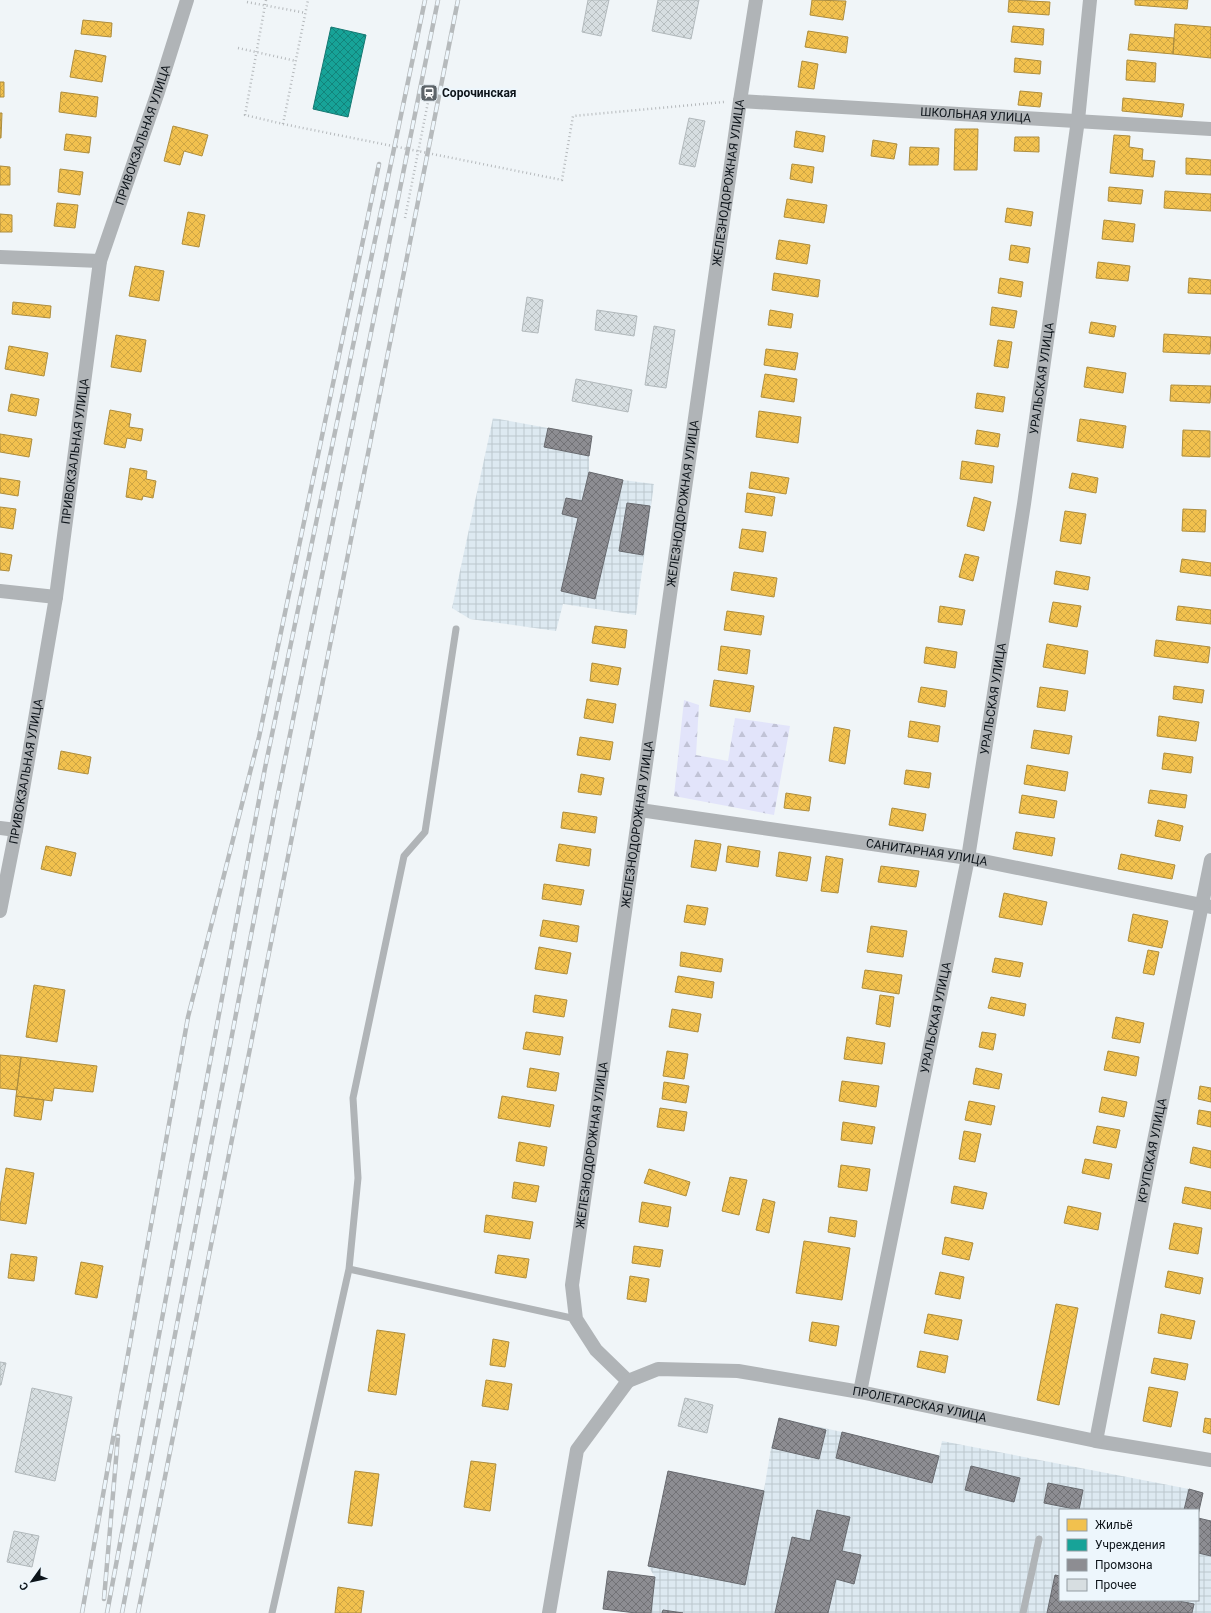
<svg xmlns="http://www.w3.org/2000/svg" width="1211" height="1613" viewBox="0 0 1211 1613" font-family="Roboto,sans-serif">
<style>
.industrial{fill:url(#industrial-grid)}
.forest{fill:url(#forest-firs)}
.homes{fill:url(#homes-cross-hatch);stroke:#ad8d3e}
.public{fill:url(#public-cross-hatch);stroke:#147872}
.industry{fill:url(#industry-cross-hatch);stroke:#67696e}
.building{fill:url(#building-cross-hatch);stroke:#b2b9bc}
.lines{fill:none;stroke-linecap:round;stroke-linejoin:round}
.path{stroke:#b5b9bc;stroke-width:2.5;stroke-dasharray:1 3;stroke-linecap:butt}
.service{stroke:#b0b4b7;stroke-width:7}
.minor{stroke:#b0b4b7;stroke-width:14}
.rail-casing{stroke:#b6babc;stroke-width:4.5}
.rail{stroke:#edf6fc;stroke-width:3;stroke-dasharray:9;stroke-linecap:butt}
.labels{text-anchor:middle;stroke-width:4;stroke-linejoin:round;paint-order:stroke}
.poi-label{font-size:12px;font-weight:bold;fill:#0d141a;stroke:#edf6fc;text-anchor:start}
.street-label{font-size:12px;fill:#0d141a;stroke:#edf6fc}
</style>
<defs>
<pattern id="industrial-grid" width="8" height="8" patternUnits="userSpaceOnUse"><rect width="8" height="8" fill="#dde9f1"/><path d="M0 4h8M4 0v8" fill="none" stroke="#bcc7ce"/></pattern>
<pattern id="forest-firs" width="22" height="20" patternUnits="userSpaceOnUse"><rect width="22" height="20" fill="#e2e4fa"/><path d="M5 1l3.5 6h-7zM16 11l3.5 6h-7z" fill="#c1c3d6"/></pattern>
<pattern id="homes-cross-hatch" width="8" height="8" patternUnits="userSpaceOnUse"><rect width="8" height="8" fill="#f2c14e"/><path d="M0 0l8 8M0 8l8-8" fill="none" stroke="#cea544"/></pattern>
<pattern id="public-cross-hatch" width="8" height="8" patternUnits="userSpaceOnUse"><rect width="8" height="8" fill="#17a398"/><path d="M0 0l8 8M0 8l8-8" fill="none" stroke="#13847b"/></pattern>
<pattern id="industry-cross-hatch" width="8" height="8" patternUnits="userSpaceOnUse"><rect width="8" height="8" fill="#8d8d92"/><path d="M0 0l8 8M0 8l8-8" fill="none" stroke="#727276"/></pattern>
<pattern id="building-cross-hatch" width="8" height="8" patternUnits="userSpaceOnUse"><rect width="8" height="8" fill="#d7dee1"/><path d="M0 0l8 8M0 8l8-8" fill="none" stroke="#b7bec0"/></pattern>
</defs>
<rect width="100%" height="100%" fill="#f0f5f8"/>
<!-- industrial -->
<path class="industrial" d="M493,418L592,436L589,456V472L623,480L654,484L636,615L563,604L556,631L470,619L452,608Z
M779,1418L842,1432L939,1456L942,1441L1189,1489L1184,1510H1060V1600H1198V1553L1211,1556V1613H651L655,1577L648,1566L668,1471L764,1490L771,1448Z"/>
<!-- forest -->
<path class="forest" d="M684,700L699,705L696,755L728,761L735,718L790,726L774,815L674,796Z"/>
<!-- homes -->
<path class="homes" d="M812,0L846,1L843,20L810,15Z
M1009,0L1050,2L1049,15L1008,12Z
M1135,0H1188L1187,9L1135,5Z
M83,20L112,23L111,37L81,34Z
M1175,24L1211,27V58L1173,54Z
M1013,26L1044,29L1043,45L1011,42Z
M808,31L848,37L846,53L805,47Z
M1130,34L1174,38L1173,54L1128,50Z
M75,50L106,56L102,82L70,77Z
M1015,58L1041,61L1040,74L1014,72Z
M1127,60L1156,63L1155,82L1126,80Z
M802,61L818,64L814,89L798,87Z
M0,82H4V97H0Z
M1020,91L1042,93L1040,107L1018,105Z
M61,92L98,97L96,117L59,112Z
M1123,98L1184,104L1182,117L1122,111Z
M0,113H2L1,138H0Z
M173,126L208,135L202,156L184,151L180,165L164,161Z
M955,129H978L977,170H954Z
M796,131L825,136L823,152L794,147Z
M66,134L91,137L89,153L64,150Z
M1114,135L1130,136L1129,147L1143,149L1142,160L1155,161L1153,177L1110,173Z
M1015,137H1039V152L1014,151Z
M873,140L897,144L894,159L871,156Z
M910,147L939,148L938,165H909Z
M1186,158L1211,160V175L1186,174Z
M792,164L814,167L812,183L790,179Z
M0,166L10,167V185H0Z
M60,169L83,172L80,195L58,192Z
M1109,187L1143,190L1141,204L1108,201Z
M1165,191L1211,194V211L1164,208Z
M787,199L827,205L824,223L784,217Z
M57,203L78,205L75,228L54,226Z
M1007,208L1033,212L1031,226L1005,222Z
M188,212L205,215L199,247L182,244Z
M0,214L12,215V232H0Z
M1104,220L1135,224L1133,242L1102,239Z
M779,240L810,245L807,264L776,259Z
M1011,245L1030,248L1028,263L1009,260Z
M1098,262L1130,266L1128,281L1096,278Z
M135,266L164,271L159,301L129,296Z
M774,273L820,280L818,297L772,290Z
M1000,278L1023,282L1021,297L998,293Z
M1189,278L1211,280V294L1188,293Z
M13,302L51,306L50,318L12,314Z
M992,307L1017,311L1014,328L990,325Z
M770,310L793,314L791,328L768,325Z
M1091,322L1116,326L1114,337L1089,333Z
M1164,334L1211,337L1210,354L1163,352Z
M116,335L146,340L141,372L111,367Z
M998,340L1012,342L1008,368L994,366Z
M9,346L48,353L44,376L5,369Z
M766,349L798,353L795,370L764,365Z
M1087,367L1126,373L1123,393L1084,387Z
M765,374L797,379L794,402L761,397Z
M1171,385L1211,386L1210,403L1170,401Z
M977,393L1005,397L1003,412L975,408Z
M11,394L39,399L36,416L8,411Z
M110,410L131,414L129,427L143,429L141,441L127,438L125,448L104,444Z
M759,411L801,417L798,443L756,437Z
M1080,419L1126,426L1123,448L1077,441Z
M977,430L1000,434L998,447L975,444Z
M1183,430L1210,431V457L1182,456Z
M0,434L32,439L29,457L0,452Z
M962,461L994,466L992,483L960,479Z
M130,468L147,471L146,479L156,481L153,498L143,496L142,500L126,497Z
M751,472L789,478L786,494L749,488Z
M1072,473L1098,478L1096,493L1069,488Z
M0,478L20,481L18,496L0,493Z
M747,493L775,497L772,516L745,512Z
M974,497L991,502L984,531L967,526Z
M0,507L16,509L13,529L0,527Z
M1183,509L1206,510L1205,532L1182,531Z
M1065,511L1086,514L1081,544L1060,541Z
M742,529L766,532L763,552L739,548Z
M0,553L12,555L9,571L0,570Z
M965,554L979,557L973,581L959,577Z
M1182,559L1211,563V576L1180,572Z
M1056,571L1090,577L1088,590L1054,584Z
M734,572L777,578L774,597L731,590Z
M1053,602L1081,606L1077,627L1049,622Z
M940,606L965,610L962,625L938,622Z
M1178,606L1211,610V624L1176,620Z
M727,611L764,616L761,635L724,630Z
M595,626L627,630L625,648L592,643Z
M1156,640L1210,647L1208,663L1154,656Z
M1047,644L1088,651L1085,674L1043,667Z
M721,646L750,650L747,674L718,670Z
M926,647L957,652L955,668L924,663Z
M592,663L621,668L618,685L590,681Z
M714,680L754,686L750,712L710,706Z
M1174,686L1204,690L1202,703L1173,699Z
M921,687L947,691L945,707L918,702Z
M1040,687L1068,691L1065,711L1037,707Z
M587,699L616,704L613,723L584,718Z
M1159,716L1199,722L1196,741L1157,736Z
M910,721L940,726L938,742L908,737Z
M834,727L850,730L845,764L829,761Z
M1034,730L1072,736L1069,754L1031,748Z
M580,737L613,742L610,760L577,755Z
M61,751L91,757L88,774L58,769Z
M1164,753L1193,757L1191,773L1162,769Z
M1027,765L1068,772L1065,791L1024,784Z
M906,770L931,773L929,788L904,784Z
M581,774L604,778L601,795L578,792Z
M1150,790L1187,795L1185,808L1148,803Z
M786,793L811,797L809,811L784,808Z
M1022,795L1057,801L1054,818L1019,813Z
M892,808L926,814L923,831L889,825Z
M563,812L597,817L595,833L561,828Z
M1158,820L1183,826L1180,841L1155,836Z
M1016,832L1055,838L1052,856L1013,849Z
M695,840L721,844L716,871L691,867Z
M559,844L591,849L589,866L556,861Z
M46,846L76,853L71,876L41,869Z
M728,846L760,851L758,867L726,862Z
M779,852L811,857L807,881L776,876Z
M1121,854L1175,865L1172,879L1118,869Z
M826,856L843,859L838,893L821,891Z
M881,866L919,871L916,887L878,882Z
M544,884L584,890L581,905L542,899Z
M1004,893L1047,902L1042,925L999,917Z
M687,905L708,908L705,925L684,922Z
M1133,914L1168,921L1162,948L1128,941Z
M543,920L579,926L577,942L540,936Z
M871,926L907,931L903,957L867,952Z
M539,947L571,953L567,974L535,969Z
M1148,950L1159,952L1154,975L1143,973Z
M681,952L723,959L721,972L680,966Z
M995,958L1023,963L1020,977L992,972Z
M865,970L902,975L899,994L862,988Z
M678,976L714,982L712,998L675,992Z
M34,985L65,990L57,1042L26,1037Z
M535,995L567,1000L564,1017L533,1012Z
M880,995L894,997L890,1027L876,1024Z
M991,997L1026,1004L1024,1016L988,1008Z
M672,1009L701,1014L698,1032L669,1027Z
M1116,1017L1144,1023L1140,1043L1112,1038Z
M526,1032L563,1037L560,1055L523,1049Z
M982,1032L996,1034L993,1050L979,1047Z
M847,1037L885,1043L882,1064L844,1059Z
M667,1051L688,1054L684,1079L663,1076Z
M1108,1051L1139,1057L1136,1076L1104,1070Z
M0,1055L21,1057L17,1090L0,1088Z
M21,1057L97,1066L93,1092L54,1088L52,1101L16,1096Z
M530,1068L559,1073L556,1091L527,1087Z
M976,1068L1002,1074L999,1089L973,1084Z
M842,1081L879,1086L876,1107L839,1101Z
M664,1082L689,1086L686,1103L662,1099Z
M1200,1086L1211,1088V1102L1198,1099Z
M16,1096L44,1100L41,1120L14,1116Z
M502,1096L554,1105L550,1127L498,1118Z
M1102,1097L1127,1102L1124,1117L1099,1112Z
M969,1101L995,1106L991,1125L965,1120Z
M660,1108L687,1112L684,1131L657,1127Z
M1199,1110L1211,1112V1127L1197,1124Z
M843,1122L875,1127L872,1144L841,1140Z
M1097,1126L1120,1130L1116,1148L1093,1143Z
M964,1131L981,1134L975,1162L959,1159Z
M519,1142L547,1147L544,1166L516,1161Z
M1193,1147L1211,1151V1168L1190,1163Z
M1085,1159L1112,1164L1109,1179L1082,1173Z
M841,1165L870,1169L867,1191L838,1187Z
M6,1168L34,1173L26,1224L0,1220V1207Z
M649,1169L690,1182L686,1196L644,1183Z
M730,1177L747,1180L739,1215L722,1211Z
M514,1182L539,1186L536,1202L512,1198Z
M954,1186L987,1193L983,1209L951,1203Z
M1185,1187L1211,1192V1209L1182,1203Z
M763,1199L775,1202L769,1233L756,1230Z
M642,1202L671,1207L668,1227L639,1222Z
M1068,1206L1101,1213L1098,1230L1064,1223Z
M486,1215L533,1222L530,1239L484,1232Z
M830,1217L857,1221L855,1237L828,1232Z
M1174,1223L1202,1228L1198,1254L1169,1249Z
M945,1237L973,1243L969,1260L942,1254Z
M804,1241L850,1248L842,1300L796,1293Z
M634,1246L663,1250L660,1267L632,1263Z
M11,1254L37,1257L34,1281L8,1278Z
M498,1255L529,1259L526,1278L495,1273Z
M81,1262L103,1266L97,1298L75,1294Z
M1168,1271L1203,1278L1200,1294L1165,1287Z
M940,1272L964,1277L960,1299L935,1294Z
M630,1276L649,1279L646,1302L627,1299Z
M1056,1304L1078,1308L1059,1405L1037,1400Z
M928,1314L962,1320L958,1340L924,1333Z
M1161,1314L1195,1321L1191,1339L1158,1333Z
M812,1322L839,1326L836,1346L809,1341Z
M377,1330L405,1334L396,1395L368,1391Z
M493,1339L509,1342L505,1367L490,1365Z
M920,1351L948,1356L945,1373L917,1367Z
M1154,1358L1188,1364L1185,1380L1151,1373Z
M486,1380L512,1384L508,1410L482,1406Z
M1149,1387L1178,1392L1171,1427L1143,1421Z
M1205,1418L1211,1419V1434L1203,1432Z
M471,1461L496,1464L490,1511L464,1507Z
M355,1471L379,1474L372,1526L348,1523Z
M338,1587L364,1591L361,1613H335Z"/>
<!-- public -->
<path class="public" d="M331,27L366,35L348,117L313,109Z"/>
<!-- industry -->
<path class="industry" d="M548,428L592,436L589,456L544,447Z
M589,472L623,480L595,599L561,591L578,518L562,514L566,498L582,501Z
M627,503L650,506L643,555L619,551Z
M779,1418L826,1430L819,1459L772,1448Z
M842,1432L939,1456L932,1483L836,1458Z
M971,1466L1020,1478L1014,1502L965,1490Z
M668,1471L764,1491L745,1585L648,1566Z
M1048,1483L1083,1490L1079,1510L1044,1503Z
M1189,1489L1203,1493L1198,1515V1510H1184Z
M817,1510L850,1517L842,1551L861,1555L854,1584L836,1579L828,1613H775L792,1537L810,1541Z
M1198,1518L1211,1521V1556L1198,1553Z
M608,1571L655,1577L651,1613H636L603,1609Z
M1055,1575L1060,1576V1600H1174L1194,1604L1192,1613H1047Z
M663,1610L683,1613H662Z"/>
<!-- building -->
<path class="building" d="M588,0H609L601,36L582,32Z
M658,0H699L691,39L652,31Z
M689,118L705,121L695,167L679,164Z
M527,297L543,300L538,333L522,331Z
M597,310L637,316L634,336L595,330Z
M654,326L675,330L666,388L645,385Z
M576,379L632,390L628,412L572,401Z
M0,1362L6,1363L1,1385H0Z
M32,1388L72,1397L55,1481L15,1472Z
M685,1398L713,1405L707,1433L678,1426Z
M14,1531L39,1536L32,1567L7,1562Z"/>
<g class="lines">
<!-- path -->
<path class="path" d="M266,0L245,115L283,124L562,180L573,116L724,102
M247,2L306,13
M238,48L296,61
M283,124L308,0
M405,218L430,92"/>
<!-- service -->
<path class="service" d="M349,1269L576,1319
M272,1613L349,1269L358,1178L353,1098L404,856L425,832L456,629
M1023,1613L1039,1539"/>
<!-- minor -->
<g class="minor">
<path id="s1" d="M740,101L1211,129"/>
<path d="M0,257L100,261"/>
<path d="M0,591L56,597"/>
<path id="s2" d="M640,810L968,858L1211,907"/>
<path d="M0,828L16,830"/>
<path id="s3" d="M0,911L16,830L56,597L100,261L158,92L187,0"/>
<path id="s4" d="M628,1381L596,1350L576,1319L572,1285L740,101L756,0"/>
<path id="s5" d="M628,1381L658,1369L738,1371L860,1392L1096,1441L1211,1460"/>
<path id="s6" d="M860,1392L968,858L1024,504L1078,120L1090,0"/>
<path id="s7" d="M1096,1441L1153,1146L1211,860"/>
<path d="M549,1613L577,1450L628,1381"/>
</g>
<defs>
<path id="rail" d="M104,1599L118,1436
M82,1613L188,1017L259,737L379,164
M107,1613L265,768L425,0
M122,1613L275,809L438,0
M138,1613L458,0"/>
</defs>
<!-- rail casing -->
<use href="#rail" class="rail-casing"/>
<!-- rail -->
<use href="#rail" class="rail"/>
</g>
<!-- icons -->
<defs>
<symbol id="station-square" viewBox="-11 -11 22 22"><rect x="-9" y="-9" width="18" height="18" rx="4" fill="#5c6368" stroke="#edf6fc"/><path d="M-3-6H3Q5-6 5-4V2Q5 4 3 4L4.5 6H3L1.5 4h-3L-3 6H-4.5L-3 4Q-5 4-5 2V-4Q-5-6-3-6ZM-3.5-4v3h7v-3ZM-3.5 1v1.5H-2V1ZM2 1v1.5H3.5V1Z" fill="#fff"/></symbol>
</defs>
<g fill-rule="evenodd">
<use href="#station-square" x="419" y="83" width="20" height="20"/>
</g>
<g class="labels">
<!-- poi labels -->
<g class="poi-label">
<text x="442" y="97">Сорочинская</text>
</g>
<!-- street labels -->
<g class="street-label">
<text dy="4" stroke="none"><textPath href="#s1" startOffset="236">ШКОЛЬНАЯ УЛИЦА</textPath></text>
<text dy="4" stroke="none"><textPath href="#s3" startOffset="791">ПРИВОКЗАЛЬНАЯ УЛИЦА</textPath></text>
<text dy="4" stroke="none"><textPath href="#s4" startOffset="1229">ЖЕЛЕЗНОДОРОЖНАЯ УЛИЦА</textPath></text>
<text dy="4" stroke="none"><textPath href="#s6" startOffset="1030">УРАЛЬСКАЯ УЛИЦА</textPath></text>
<text dy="4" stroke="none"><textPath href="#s3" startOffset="466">ПРИВОКЗАЛЬНАЯ УЛИЦА</textPath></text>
<text dy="4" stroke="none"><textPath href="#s4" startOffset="905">ЖЕЛЕЗНОДОРОЖНАЯ УЛИЦА</textPath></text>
<text dy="4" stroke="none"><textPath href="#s6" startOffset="706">УРАЛЬСКАЯ УЛИЦА</textPath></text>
<text dy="4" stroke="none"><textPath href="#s3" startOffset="142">ПРИВОКЗАЛЬНАЯ УЛИЦА</textPath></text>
<text dy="4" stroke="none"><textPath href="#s4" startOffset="581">ЖЕЛЕЗНОДОРОЖНАЯ УЛИЦА</textPath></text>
<text dy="4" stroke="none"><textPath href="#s2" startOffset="290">САНИТАРНАЯ УЛИЦА</textPath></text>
<text dy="4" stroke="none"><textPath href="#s6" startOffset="382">УРАЛЬСКАЯ УЛИЦА</textPath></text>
<text dy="4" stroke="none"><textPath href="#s4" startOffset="257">ЖЕЛЕЗНОДОРОЖНАЯ УЛИЦА</textPath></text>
<text dy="4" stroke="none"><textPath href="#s7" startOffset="296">КРУПСКАЯ УЛИЦА</textPath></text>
<text dy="4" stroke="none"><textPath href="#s5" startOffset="297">ПРОЛЕТАРСКАЯ УЛИЦА</textPath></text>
</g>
</g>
<!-- legend -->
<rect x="1059" y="1509" width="140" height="92" fill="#edf6fc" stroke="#939ca2"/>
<rect x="1067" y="1519" width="20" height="12" fill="#f2c14e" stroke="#939ca2"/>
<text x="1095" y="1529" font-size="12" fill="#0d141a">Жильё</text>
<rect x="1067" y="1539" width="20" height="12" fill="#17a398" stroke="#939ca2"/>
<text x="1095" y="1549" font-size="12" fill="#0d141a">Учреждения</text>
<rect x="1067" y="1559" width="20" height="12" fill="#8d8d92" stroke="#939ca2"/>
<text x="1095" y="1569" font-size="12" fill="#0d141a">Промзона</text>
<rect x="1067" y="1579" width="20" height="12" fill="#d7dee1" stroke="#939ca2"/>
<text x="1095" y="1589" font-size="12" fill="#0d141a">Прочее</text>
<!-- north arrow -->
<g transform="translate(32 1581) rotate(237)" stroke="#edf6fc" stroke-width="3" paint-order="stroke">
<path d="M0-3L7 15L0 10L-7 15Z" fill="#0d141a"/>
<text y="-6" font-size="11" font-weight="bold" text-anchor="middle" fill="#0d141a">С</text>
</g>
</svg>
